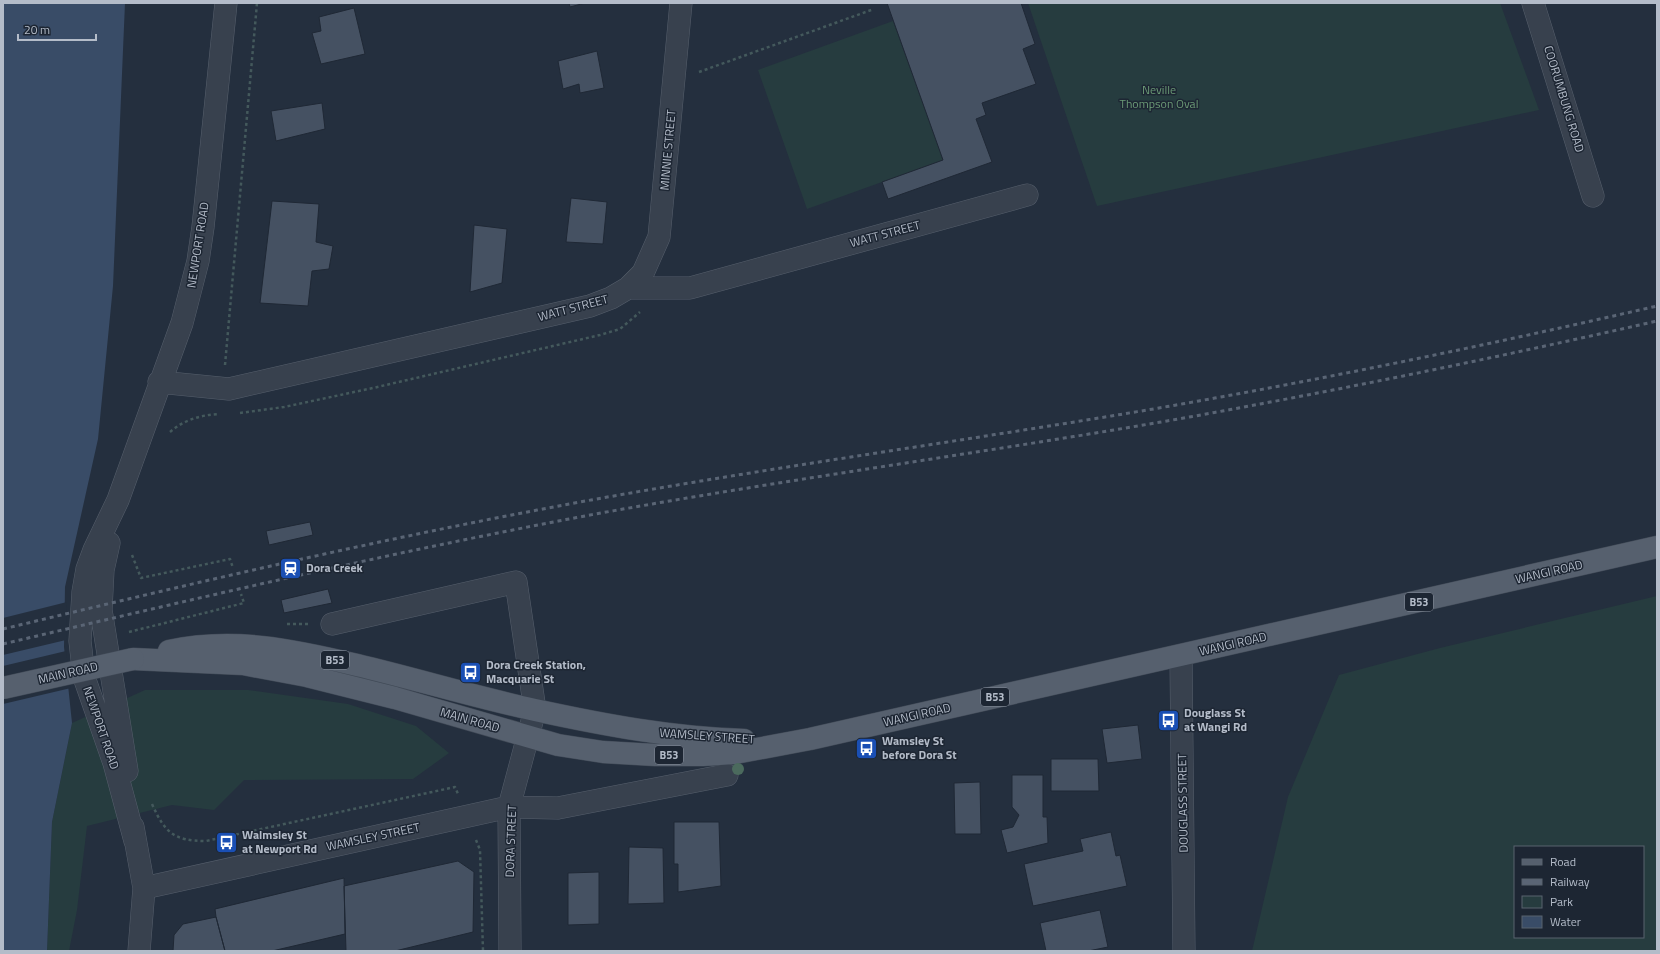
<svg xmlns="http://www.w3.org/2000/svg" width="1660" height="954" viewBox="0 0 1660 954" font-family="'Titillium Web',sans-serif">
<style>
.green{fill:#263c3f;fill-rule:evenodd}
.water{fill:#394c67}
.pier{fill:#242f3e}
.building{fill:#455162;stroke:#1f2835}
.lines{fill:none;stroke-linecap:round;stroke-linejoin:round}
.minor-casing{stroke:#565f6c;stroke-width:23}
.major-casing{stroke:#414a57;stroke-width:23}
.path{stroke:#44595c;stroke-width:2.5;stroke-dasharray:3 3;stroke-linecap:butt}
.minor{stroke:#38414e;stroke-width:22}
.major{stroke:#56606e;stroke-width:22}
.rail{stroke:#5a6575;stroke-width:3;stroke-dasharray:4 4;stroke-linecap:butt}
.major-bridge-casing{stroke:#414a57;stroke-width:23;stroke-linecap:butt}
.major-bridge{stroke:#56606e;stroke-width:22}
.tree{fill:#4b6a5d}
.labels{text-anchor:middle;stroke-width:3;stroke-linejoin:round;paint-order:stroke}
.shield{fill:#1d2633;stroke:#878f9c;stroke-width:1}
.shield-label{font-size:11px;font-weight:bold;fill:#b4bcc9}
.park-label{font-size:12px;fill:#6b9a76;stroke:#1d2633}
.street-label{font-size:12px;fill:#b4bcc9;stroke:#1d2633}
.poi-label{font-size:12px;font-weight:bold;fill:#b4bcc9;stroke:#1d2633;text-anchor:start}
</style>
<rect width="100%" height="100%" fill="#242f3e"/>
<!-- green -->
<path class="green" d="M1028,3H1500L1539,110L1097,206Z
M893,21L943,160L807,209L758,70Z
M1657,596V951H1252L1288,797L1339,675L1440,648ZM1515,847H1643V937H1515Z
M145,690H248L348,704L416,726L449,753L413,779L244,780L214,810L172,805L87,826L77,910L69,951H47L52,822L72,723Z"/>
<!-- water -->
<path class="water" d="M3,3H125L113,286L98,439L65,587L64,647L72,723L52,822L47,951H3Z"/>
<!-- pier -->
<path class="pier" d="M67,602L66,640L3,655V618Z
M66,651L71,688L3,704V666Z"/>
<!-- building -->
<path class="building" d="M569,3H585L570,7Z
M887,3H1021L1035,44L1023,49L1036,84L982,103L986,115L976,119L992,162L888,199L882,182L943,160Z
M354,8L365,54L321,64L312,33L321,31L319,17Z
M597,51L604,88L580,93L579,84L563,89L558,61Z
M322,103L325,129L276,141L271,111Z
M571,198L607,202L603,244L566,242Z
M272,201L319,204L316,242L333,246L329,269L312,271L308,306L260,303Z
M474,225L507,229L502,283L470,292Z
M310,522L313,535L269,545L266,531Z
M328,589L332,603L284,613L281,600Z
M1138,725L1142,759L1107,763L1102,729Z
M1051,759H1098L1099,791H1051Z
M1012,775H1043V817H1047L1048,843L1007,853L1001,830L1013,827L1019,815L1012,807Z
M980,782L981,834H955L954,783Z
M674,822H719L721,886L678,892V864H674Z
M1111,832L1116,856L1120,855L1127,886L1033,906L1024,864L1083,851L1080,839Z
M629,847L663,848L664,903L628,904Z
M458,861L474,872L473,932L395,951H346L344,886Z
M599,872V924L568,925V873Z
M344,878L345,934L272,951H225L216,917L215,909Z
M1100,910L1108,947L1088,951H1046L1040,923Z
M216,917L225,951H173L174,935L183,924Z"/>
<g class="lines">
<defs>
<path id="minor" d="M1533,3L1593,196
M628,288L643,273L659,237L681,3
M159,382L229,389L590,306L611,298L628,288H690L1027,195
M109,543L103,570L101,610L127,771
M332,624L516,582L535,710L509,807L510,951
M1181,656L1184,951
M133,827L144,888L139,951
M135,841L114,763L84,677L80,641L83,592L87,569L94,550L118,500L182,323L198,261L203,227L226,3
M144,888L509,807L558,808L727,775"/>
<path id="major" d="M169,651C234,637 293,650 357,665C416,679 475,697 535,710C604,725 674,738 744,740
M133,659L243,664L307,676L395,698L558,745L603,752L655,755H703L735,753L810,739L1657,547"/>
</defs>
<!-- minor casing -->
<use href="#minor" class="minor-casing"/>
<!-- major casing -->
<use href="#major" class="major-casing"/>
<!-- path -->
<path class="path" d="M699,72L874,9
M225,365L257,3
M240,413L284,407L373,388L600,335L620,329L640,312
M170,432C184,420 200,415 219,414
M132,555L141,578L230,559L233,568
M287,624H308
M129,632L244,603L241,594
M152,804C165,833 174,841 206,841L455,787L458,794
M476,840L480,850L483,951"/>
<!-- minor -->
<use href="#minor" class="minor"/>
<!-- major -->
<use href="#major" class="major"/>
<!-- rail -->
<path class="rail" d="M3,629C198,582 393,536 591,500C780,466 970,440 1159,408C1326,379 1492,344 1657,306
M3,644C198,598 393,552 590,515C782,480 975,454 1167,421C1331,392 1495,358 1657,321"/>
<defs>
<path id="major-bridge" d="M3,688L133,659"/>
</defs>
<!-- major-bridge casing -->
<use href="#major-bridge" class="major-bridge-casing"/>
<!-- major-bridge -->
<use href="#major-bridge" class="major-bridge"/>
</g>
<!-- trees -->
<circle class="tree" cx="738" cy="769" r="6"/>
<!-- icons -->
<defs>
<symbol id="station-square" viewBox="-11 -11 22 22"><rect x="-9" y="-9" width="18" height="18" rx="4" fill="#1a4fb4" stroke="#1d2633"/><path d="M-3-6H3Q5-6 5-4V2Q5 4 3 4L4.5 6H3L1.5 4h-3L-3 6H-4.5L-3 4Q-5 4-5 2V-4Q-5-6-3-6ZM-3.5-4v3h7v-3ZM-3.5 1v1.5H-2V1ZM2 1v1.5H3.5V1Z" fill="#fff"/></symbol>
<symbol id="bus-square" viewBox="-11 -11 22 22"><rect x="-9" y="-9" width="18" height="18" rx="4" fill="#1a4fb4" stroke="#1d2633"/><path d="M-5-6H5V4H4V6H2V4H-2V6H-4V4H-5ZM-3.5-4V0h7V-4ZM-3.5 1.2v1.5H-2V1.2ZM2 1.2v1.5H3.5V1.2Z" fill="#fff"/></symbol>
</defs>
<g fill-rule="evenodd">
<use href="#station-square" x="278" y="556" width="25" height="25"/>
<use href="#bus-square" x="458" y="660" width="25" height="25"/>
<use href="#bus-square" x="1156" y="708" width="25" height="25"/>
<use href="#bus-square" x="854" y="736" width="25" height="25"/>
<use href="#bus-square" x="214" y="830" width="25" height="25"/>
</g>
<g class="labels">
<!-- shield labels -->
<g class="shield">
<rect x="1405" y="593" width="28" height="18" rx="3"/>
<rect x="321" y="651" width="28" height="18" rx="3"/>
<rect x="981" y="688" width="28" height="18" rx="3"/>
<rect x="655" y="746" width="28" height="18" rx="3"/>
</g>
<g class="shield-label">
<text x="1419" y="606">B53</text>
<text x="335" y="664">B53</text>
<text x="995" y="701">B53</text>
<text x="669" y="759">B53</text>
</g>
<!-- park labels -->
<g class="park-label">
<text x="1159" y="94">Neville<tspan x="1159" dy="14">Thompson Oval</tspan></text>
</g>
<!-- street labels -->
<g class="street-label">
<text transform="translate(1564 99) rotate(73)" y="4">COORUMBUNG ROAD</text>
<text transform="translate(668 150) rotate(-85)" y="4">MINNIE STREET</text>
<text transform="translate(885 234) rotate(-15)" y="4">WATT STREET</text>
<text transform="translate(198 245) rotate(-81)" y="4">NEWPORT ROAD</text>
<text transform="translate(573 308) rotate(-15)" y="4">WATT STREET</text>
<text transform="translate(1549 572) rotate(-13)" y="4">WANGI ROAD</text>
<text transform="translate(1233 644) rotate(-13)" y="4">WANGI ROAD</text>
<text transform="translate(68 673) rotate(-13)" y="4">MAIN ROAD</text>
<text transform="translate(917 715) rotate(-13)" y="4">WANGI ROAD</text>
<text transform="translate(470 720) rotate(16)" y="4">MAIN ROAD</text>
<text transform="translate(101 728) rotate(71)" y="4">NEWPORT ROAD</text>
<text transform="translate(707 736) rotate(4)" y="4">WAMSLEY STREET</text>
<text transform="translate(1183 803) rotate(-91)" y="4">DOUGLASS STREET</text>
<text transform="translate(373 837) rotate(-12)" y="4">WAMSLEY STREET</text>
<text transform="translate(511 841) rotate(-88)" y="4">DORA STREET</text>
</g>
<!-- poi labels -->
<g class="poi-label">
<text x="306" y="572">Dora Creek</text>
<text x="486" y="669">Dora Creek Station,<tspan x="486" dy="14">Macquarie St</tspan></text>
<text x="1184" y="717">Douglass St<tspan x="1184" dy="14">at Wangi Rd</tspan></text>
<text x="882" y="745">Wamsley St<tspan x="882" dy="14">before Dora St</tspan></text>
<text x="242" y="839">Walmsley St<tspan x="242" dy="14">at Newport Rd</tspan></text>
</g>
</g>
<!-- border -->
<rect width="1660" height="954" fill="none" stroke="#b4bcc9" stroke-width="8"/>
<!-- legend -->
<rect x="1514" y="846" width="130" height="92" fill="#1d2633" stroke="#59626f"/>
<rect x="1522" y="859" width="20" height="6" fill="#56606e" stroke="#59626f"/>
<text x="1550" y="866" font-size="12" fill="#b4bcc9">Road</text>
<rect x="1522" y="879" width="20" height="6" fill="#5a6575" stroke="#59626f"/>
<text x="1550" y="886" font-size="12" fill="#b4bcc9">Railway</text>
<rect x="1522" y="896" width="20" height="12" fill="#263c3f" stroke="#59626f"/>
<text x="1550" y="906" font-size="12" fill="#b4bcc9">Park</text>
<rect x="1522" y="916" width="20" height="12" fill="#394c67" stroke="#59626f"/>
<text x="1550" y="926" font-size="12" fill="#b4bcc9">Water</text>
<!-- scale -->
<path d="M18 34v6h78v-6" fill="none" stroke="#b4bcc9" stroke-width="2"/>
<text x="24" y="34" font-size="12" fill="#b4bcc9" stroke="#1d2633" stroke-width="3" paint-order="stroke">20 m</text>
</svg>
